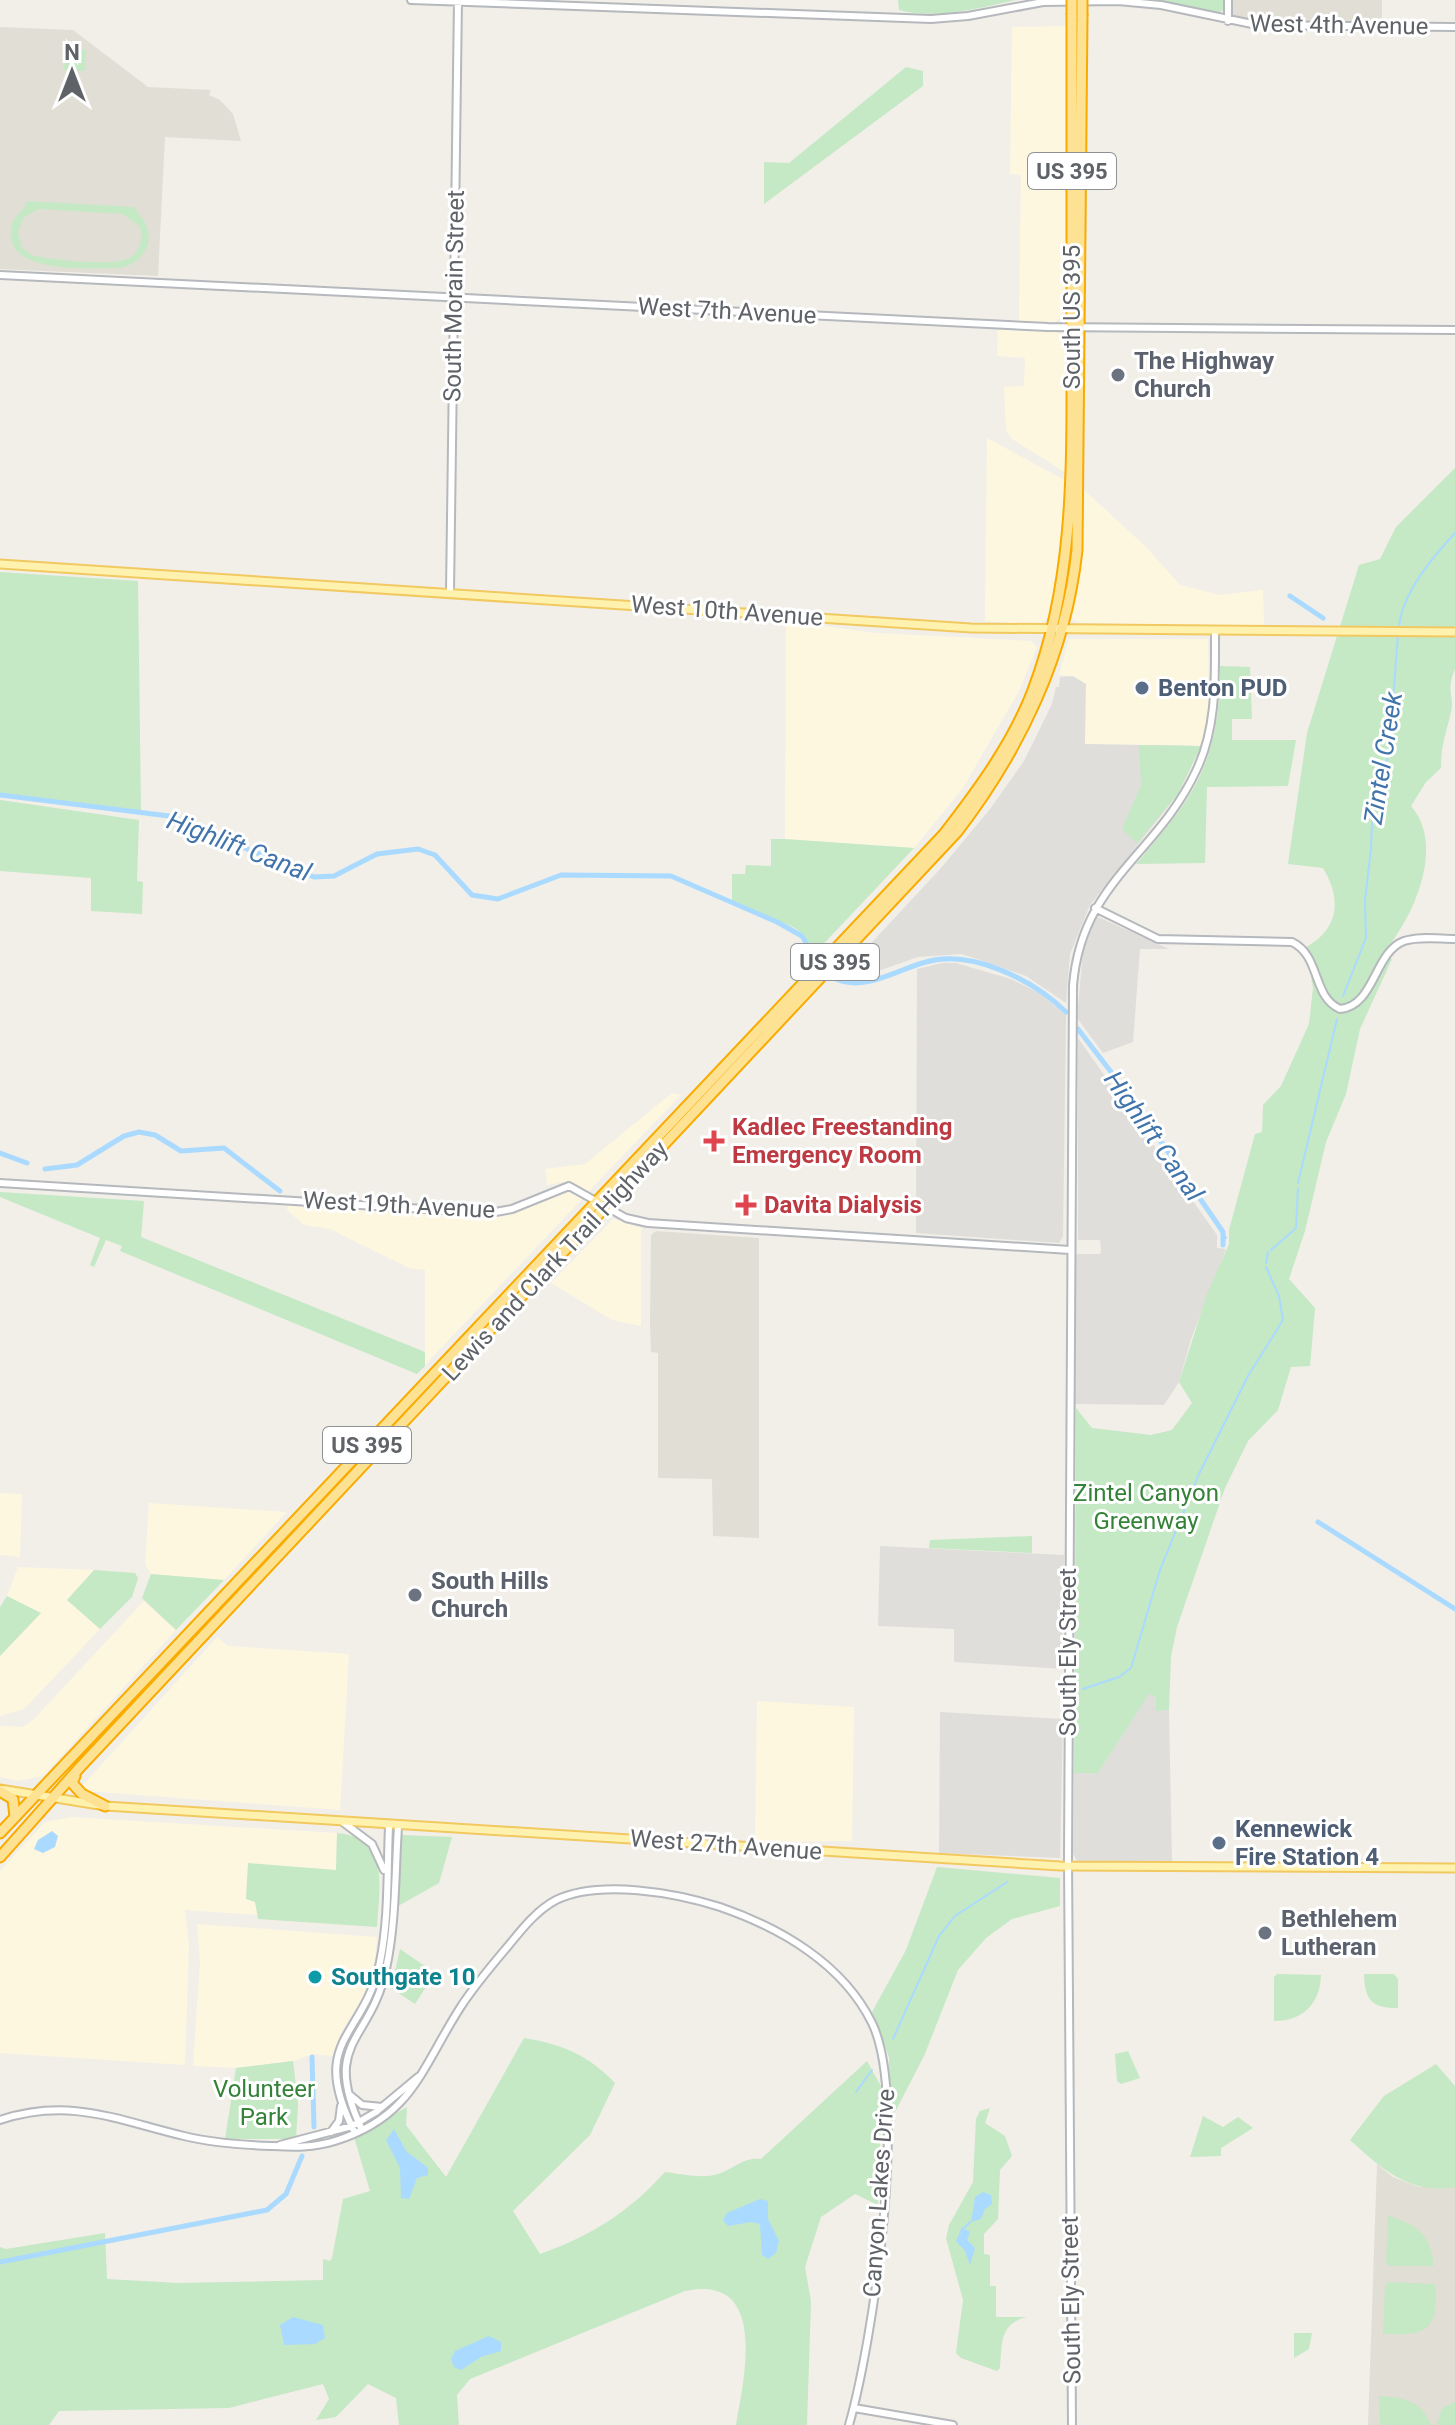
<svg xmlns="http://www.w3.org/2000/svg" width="1455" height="2425" viewBox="0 0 1455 2425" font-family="Roboto,sans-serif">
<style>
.commercial{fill:#fef7e0}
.industrial{fill:#e0deda}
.education{fill:#e1ded6}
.green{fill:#c5e8c5;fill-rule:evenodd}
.water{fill:#aadaff}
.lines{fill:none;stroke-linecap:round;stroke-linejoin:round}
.stream{stroke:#aadaff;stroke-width:2}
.canal{stroke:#aadaff;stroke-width:5}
.minor-casing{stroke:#b5b8bc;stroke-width:10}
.major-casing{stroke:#f2c960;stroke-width:11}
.highway-casing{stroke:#f9ab00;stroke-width:13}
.minor{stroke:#fff;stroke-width:6}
.major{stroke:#fff2af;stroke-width:7}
.highway{stroke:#fde293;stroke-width:9}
.highway-bridge-casing{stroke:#f9ab00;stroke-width:13;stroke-linecap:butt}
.highway-bridge{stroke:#fde293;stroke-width:9}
.worship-dot{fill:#6b7280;stroke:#fff;stroke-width:3}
.service-dot{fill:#5c6f8a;stroke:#fff;stroke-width:3}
.health-dot{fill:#e0444e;stroke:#fff;stroke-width:3}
.culture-dot{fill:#0f9aa8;stroke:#fff;stroke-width:3}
.labels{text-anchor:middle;stroke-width:6;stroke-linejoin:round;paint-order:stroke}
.shield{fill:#fff;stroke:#8f9295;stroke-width:2}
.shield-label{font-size:22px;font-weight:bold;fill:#5f6368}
.street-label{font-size:24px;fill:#5f6368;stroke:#fff}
.worship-label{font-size:24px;font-weight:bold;fill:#5b616d;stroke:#fff;text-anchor:start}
.service-label{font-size:24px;font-weight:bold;fill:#4e5e75;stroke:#fff;text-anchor:start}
.health-label{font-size:24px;font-weight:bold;fill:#be3a42;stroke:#fff;text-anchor:start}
.park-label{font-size:24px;fill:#348238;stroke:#fff}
.culture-label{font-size:24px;font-weight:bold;fill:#0d838f;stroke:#fff;text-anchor:start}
.water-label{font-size:26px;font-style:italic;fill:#4174aa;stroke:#fff}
</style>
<rect width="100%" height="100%" fill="#f1efe8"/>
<!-- commercial -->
<path class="commercial" d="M1068,26L1067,286L1061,317L1055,322L1019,321L1021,175L1010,174L1012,27Z
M998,330L1056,332L1067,338L1068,474L1012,439L1006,430L1004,387L1024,386L1025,358L997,356Z
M987,438L1068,482L1066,523L1054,595L1049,616L1039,625L985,621Z
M1083,489L1145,546L1180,585L1220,595L1263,590L1264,626L1080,623L1073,619L1070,613L1080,545Z
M786,621L876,633L1031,641L1037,647L1020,689L963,788L914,848L785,839Z
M1069,639H1208L1209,708L1201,746L1084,744L1085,685L1073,676L1059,675Z
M672,1093L681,1095L589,1191L564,1182L547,1185L545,1169L585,1164Z
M566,1191L582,1199L425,1365V1270L409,1268L330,1229L304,1225L287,1210L288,1206L491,1218L505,1216Z
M613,1219L641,1228V1326L612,1320L551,1283Z
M0,1493L22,1494L20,1557L0,1555Z
M149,1503L287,1512L224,1580L151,1574L145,1564Z
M18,1567L94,1570L67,1600L100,1629L24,1709L0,1716V1656L41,1613L7,1596Z
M144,1601L176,1630L43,1776L18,1781L0,1777V1726L23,1727L34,1719Z
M217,1637L228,1646L349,1654L340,1810L85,1791L83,1785Z
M757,1701L854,1707L852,1841L755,1842Z
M71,1817L337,1833L336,1870L255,1902L259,1915L185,1910L189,1944L185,2065L0,2053V1871L45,1822Z
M197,1924L377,1937L374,1970L366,1992L340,2034L333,2056L313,2054L293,2061L236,2068L193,2066L200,1962Z"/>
<!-- industrial -->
<path class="industrial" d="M1073,676L1086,684L1085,744L1201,746L1178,794L1090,905L1070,954L1066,1003L1026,976L962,954L918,957L864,976H849L850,966L941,868L990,809L1024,761L1052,704L1056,687H1059L1060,677Z
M1096,916L1169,949H1140L1133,1042L1103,1053L1077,1018L1083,951Z
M942,963H956L1011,979L1039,993L1066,1015L1063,1237L1059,1243L916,1233L917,969Z
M1078,1038L1217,1235V1248L1226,1249L1191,1339L1179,1382L1164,1405L1075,1404L1076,1254H1100L1101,1250L1100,1240H1078Z
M880,1546L1064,1555L1063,1669L954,1662V1629L878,1626Z
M1149,1693L1156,1697L1155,1710H1169L1172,1862L1077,1861L1073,1854L1074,1773H1098Z
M940,1712L1063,1719L1060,1858L939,1853Z"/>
<!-- education -->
<path class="education" d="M1232,0H1382V22L1255,21L1232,15Z
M0,27L73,30L148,87L211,90L209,95L220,100L233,114L241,141L165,137L158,276L0,269Z
M656,1231L759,1238V1538L713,1536L712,1479L658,1478V1353L651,1352L650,1326L651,1235Z
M1377,2164L1393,2177L1419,2187H1455V2425H1368Z"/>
<!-- green -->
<path class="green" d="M898,0H1016C980,8 936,20 899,10Z
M1151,0H1225V9L1218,13Z
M65,49L86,50L85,71L64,70Z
M906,67L923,71V86L764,204V162L789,163Z
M27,201L134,207C137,213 142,216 145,223C156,244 141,263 121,268C91,268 3,276 11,227C13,216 24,211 27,201ZM39,209L123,214L140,227C143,240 140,254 127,259C112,266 49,260 32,255L22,248L18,232L24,217Z
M1455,468V669C1445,693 1455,696 1451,712C1446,734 1441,744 1441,768L1426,782L1411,806C1446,846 1413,918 1384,952L1392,959L1360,1029L1346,1094L1326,1142L1305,1231L1289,1279L1315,1308L1310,1366L1291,1367L1278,1410L1248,1441L1225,1488L1177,1627L1171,1656L1169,1710L1155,1711L1156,1697L1149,1694L1098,1773H1074L1076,1408L1092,1428L1151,1435L1172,1430L1192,1403L1179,1382L1207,1294L1229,1244V1230L1255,1134L1262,1132L1263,1105L1281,1086L1309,1024L1313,988L1306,947C1339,929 1342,899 1323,868L1288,864L1307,733L1359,565L1380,559L1396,527Z
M0,572L138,581L141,813L0,795Z
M1220,666L1250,667L1252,719H1232V740H1296L1288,786L1207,787L1205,863L1136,864C1196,794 1220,762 1220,666Z
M1139,745L1201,746L1178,794L1137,843L1122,829L1141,785Z
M0,800L139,820L137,881L143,882L142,914L91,911V878L0,871Z
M771,839H785L914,848L814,954L804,935L795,928L732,900V874H745L746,865L771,866Z
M0,1192L144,1201L141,1237L425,1352V1366L417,1374L120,1251L122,1246L106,1240L94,1267L90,1265L100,1238L0,1197Z
M1032,1536V1553L929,1548L930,1540Z
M94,1570L135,1573L138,1578L132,1597L100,1629L67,1600Z
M151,1574L224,1580L176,1630L142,1598Z
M7,1596L41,1613L0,1656V1607Z
M337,1833C391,1837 379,1888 377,1927L258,1919L255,1902L246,1899L248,1863L336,1870Z
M401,1835L452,1837L439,1883L398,1906Z
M937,1867L1060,1878V1906L1012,1919L986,1938L958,1970L924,2056L894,2114L889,2115V2057L872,2012L906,1950Z
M400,1949L435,1973L415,2004L391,1988Z
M1277,1974L1321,1975C1320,2003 1304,2021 1274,2021V1977Z
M1364,1974H1394L1398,1979V2008C1372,2008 1365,2001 1364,1974Z
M524,2038C562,2044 588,2055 615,2083L590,2135L513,2211L540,2254C591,2236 629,2212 665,2172C682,2174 702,2179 718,2174C736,2168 743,2157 761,2159L867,2061L882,2088L878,2205L855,2194L821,2217L805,2267L811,2301L807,2425H736C744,2378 769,2273 685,2291L470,2379L457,2395L459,2425H399L396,2398L368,2384L336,2417L316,2420L329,2399L323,2384L229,2408L59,2411L49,2425H0V2247L6,2249L105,2233L107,2279L178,2283L323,2280V2259L330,2261L332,2258L343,2199L370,2191L354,2137L407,2107L406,2125L446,2177Z
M1128,2051L1140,2078L1121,2084L1117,2081L1115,2054Z
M293,2061L298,2104L296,2139H225L236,2068Z
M1436,2064L1455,2086V2187C1410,2195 1382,2169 1350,2140L1384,2096Z
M990,2108L985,2123L1005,2136L1012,2156L1000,2170L998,2219L984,2234V2254L990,2255V2286H996V2317H1027C999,2323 1002,2345 1000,2368L997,2371L961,2358L956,2353L963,2300L946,2238L949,2225L973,2182L976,2119L980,2111Z
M1203,2116L1223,2127L1238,2117L1253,2128L1221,2148V2156L1190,2157Z
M1388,2216C1418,2224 1431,2235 1434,2266H1390L1386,2263Z
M1389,2282L1435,2284C1439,2330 1427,2336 1383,2334L1385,2286Z
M1294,2333H1312L1309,2349L1294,2358Z
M1379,2396C1402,2397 1423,2401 1431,2425H1380Z
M1455,2402V2425H1437L1442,2408Z"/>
<!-- water -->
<path class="water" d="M52,1831L58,1836L55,1847L43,1853L34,1849L38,1840Z
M394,2129L406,2151L428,2168V2175L417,2178L409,2199L401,2198L400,2168L386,2140Z
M983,2192L991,2195L992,2204L985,2209L981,2219L971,2222L975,2197Z
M760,2199L768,2201V2219L779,2241L776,2253L768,2259L762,2255L760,2224L751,2222L728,2226L723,2220L727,2213Z
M962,2227L970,2232L967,2240L975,2248L970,2265L965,2251L956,2241Z
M293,2317L323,2325L325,2338L315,2344L284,2345L280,2325Z
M489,2336L501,2342V2351L481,2357L461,2370L454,2367L451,2359L455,2351Z"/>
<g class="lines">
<!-- stream -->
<path class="stream" d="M1399,627C1402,593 1432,558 1455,533
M1343,996L1366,938L1365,900L1371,849L1373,796L1389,754L1398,634
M1298,1183L1337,1019
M1223,1232L1226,1238
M1271,1250L1296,1228L1298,1188
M1266,1263L1268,1252
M1083,1689L1119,1677L1131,1668L1160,1570L1198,1476L1248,1376L1283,1320L1279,1296L1266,1267
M893,2039L939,1936L955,1916L1007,1882
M856,2092L872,2070
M965,2227L970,2222"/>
<!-- canal -->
<path class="canal" d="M1290,596L1323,618
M0,795L169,816L314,877L334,876L377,854L418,849L435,855L472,895L498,899L561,875L671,876L777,922L802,936L812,953
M836,979C865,992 898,969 926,962C972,949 1033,980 1066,1012
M1078,1029L1131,1098L1223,1232V1245
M0,1153L27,1163
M45,1169L77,1165L124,1136L139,1132L155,1135L181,1151L224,1148L280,1191
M1318,1522L1455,1609
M312,2057L314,2127
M0,2262L267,2210L286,2194L302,2156"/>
<defs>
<path id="minor" d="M411,0L931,19L968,16L1043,2L1118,1L1161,5L1257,25L1455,27
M1228,21V0
M0,275L1048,327L1455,330
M450,593L458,0
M1095,908L1158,939L1292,942C1321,956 1312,997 1340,1009C1375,1006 1374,952 1404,941C1419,936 1439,939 1455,939
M0,1183L490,1213L512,1209L569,1186L626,1218L648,1223L1070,1250
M344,1823L372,1844L384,1870
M350,2095L362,2105L382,2107
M0,2120C70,2097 117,2120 184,2136C213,2143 241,2145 271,2146C294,2147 312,2148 335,2141C412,2117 421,2069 460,2008C474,1986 492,1965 509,1945C522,1929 537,1910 556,1900C600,1879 676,1893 720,1907C781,1928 843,1964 872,2023C909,2100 873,2341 849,2425
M362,2130C320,2040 371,2043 386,1969C396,1923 395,1873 398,1827
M331,2132L339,2121L341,2106
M355,2133C307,2039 364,2039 380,1962C389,1918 387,1871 389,1826
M280,2145L352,2126L376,2112L418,2077
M854,2408L953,2425
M1072,2425L1068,1859L1073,986C1081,882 1157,855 1196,771C1217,728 1215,679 1215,632"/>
<path id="major" d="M0,564L971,628L1455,632
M0,1789L105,1806L1060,1866L1455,1868"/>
<path id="highway" d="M75,1776L72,1783L82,1794L105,1806
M0,1791L13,1799L15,1817
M0,1833L944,834C978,790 1013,743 1033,690C1075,580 1072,465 1072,349C1073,237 1072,126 1072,15
M0,1857L81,1766L957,832C1020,750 1066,654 1077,550L1082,16"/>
</defs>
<!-- minor casing -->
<use href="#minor" class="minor-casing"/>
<!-- major casing -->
<use href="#major" class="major-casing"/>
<!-- highway casing -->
<use href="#highway" class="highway-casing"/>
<!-- minor -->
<use href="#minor" class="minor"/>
<!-- major -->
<use href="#major" class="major"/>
<!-- highway -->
<use href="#highway" class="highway"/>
<defs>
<path id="highway-bridge" d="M1082,0V16
M1072,15V0"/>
</defs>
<!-- highway-bridge casing -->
<use href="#highway-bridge" class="highway-bridge-casing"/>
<!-- highway-bridge -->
<use href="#highway-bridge" class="highway-bridge"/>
</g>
<!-- markers -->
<g class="worship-dot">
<circle cx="1118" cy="375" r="8"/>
<circle cx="415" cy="1595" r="8"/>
<circle cx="1265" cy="1933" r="8"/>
</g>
<g class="service-dot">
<circle cx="1142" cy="688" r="8"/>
<circle cx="1219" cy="1843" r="8"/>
</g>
<g class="health-dot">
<path d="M710 1129h8v8h8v8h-8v8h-8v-8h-8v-8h8z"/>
<path d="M742 1193h8v8h8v8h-8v8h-8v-8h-8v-8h8z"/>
</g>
<circle class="culture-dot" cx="315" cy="1977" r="8"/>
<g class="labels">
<!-- shield labels -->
<g class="shield">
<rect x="1028" y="153" width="88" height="36" rx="6"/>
<rect x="791" y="944" width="88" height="36" rx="6"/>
<rect x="323" y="1427" width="88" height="36" rx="6"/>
</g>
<g class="shield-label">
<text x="1072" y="179">US 395</text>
<text x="835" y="970">US 395</text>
<text x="367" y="1453">US 395</text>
</g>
<!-- street labels -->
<g class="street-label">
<text transform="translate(1339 25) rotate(1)" y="8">West 4th Avenue</text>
<text transform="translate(454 296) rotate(-89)" y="8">South Morain Street</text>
<text transform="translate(727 311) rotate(3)" y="8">West 7th Avenue</text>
<text transform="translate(1072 317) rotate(-90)" y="8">South US 395</text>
<text transform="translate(727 611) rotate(4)" y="8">West 10th Avenue</text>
<text transform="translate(399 1205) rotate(3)" y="8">West 19th Avenue</text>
<text transform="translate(555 1261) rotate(-47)" y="8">Lewis and Clark Trail Highway</text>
<text transform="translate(1068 1652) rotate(-90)" y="8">South Ely Street</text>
<text transform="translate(726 1845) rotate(4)" y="8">West 27th Avenue</text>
<text transform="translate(879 2193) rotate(-86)" y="8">Canyon Lakes Drive</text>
<text transform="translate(1071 2300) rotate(-91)" y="8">South Ely Street</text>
</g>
<!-- worship labels -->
<g class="worship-label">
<text x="1134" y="369">The Highway<tspan x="1134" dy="28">Church</tspan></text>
<text x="431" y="1589">South Hills<tspan x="431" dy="28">Church</tspan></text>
<text x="1281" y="1927">Bethlehem<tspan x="1281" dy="28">Lutheran</tspan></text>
</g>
<!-- service labels -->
<g class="service-label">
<text x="1158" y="696">Benton PUD</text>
<text x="1235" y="1837">Kennewick<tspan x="1235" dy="28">Fire Station 4</tspan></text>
</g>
<!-- health labels -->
<g class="health-label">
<text x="732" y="1135">Kadlec Freestanding<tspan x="732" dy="28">Emergency Room</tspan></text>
<text x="764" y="1213">Davita Dialysis</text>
</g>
<!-- park labels -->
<g class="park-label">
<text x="1146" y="1501">Zintel Canyon<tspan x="1146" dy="28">Greenway</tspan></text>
<text x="264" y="2097">Volunteer<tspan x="264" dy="28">Park</tspan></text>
</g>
<!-- culture labels -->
<g class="culture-label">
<text x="331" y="1985">Southgate 10</text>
</g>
<!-- water labels -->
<g class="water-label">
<text transform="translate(1383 758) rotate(-81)" y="9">Zintel Creek</text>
<text transform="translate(239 846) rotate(21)" y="9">Highlift Canal</text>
<text transform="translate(1154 1136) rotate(55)" y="9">Highlift Canal</text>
</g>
</g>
<!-- north arrow -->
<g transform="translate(72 72)" stroke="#ffffff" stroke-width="6" paint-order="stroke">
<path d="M0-6L14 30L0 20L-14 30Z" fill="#5f6368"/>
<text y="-12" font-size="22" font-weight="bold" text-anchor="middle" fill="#5f6368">N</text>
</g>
</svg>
